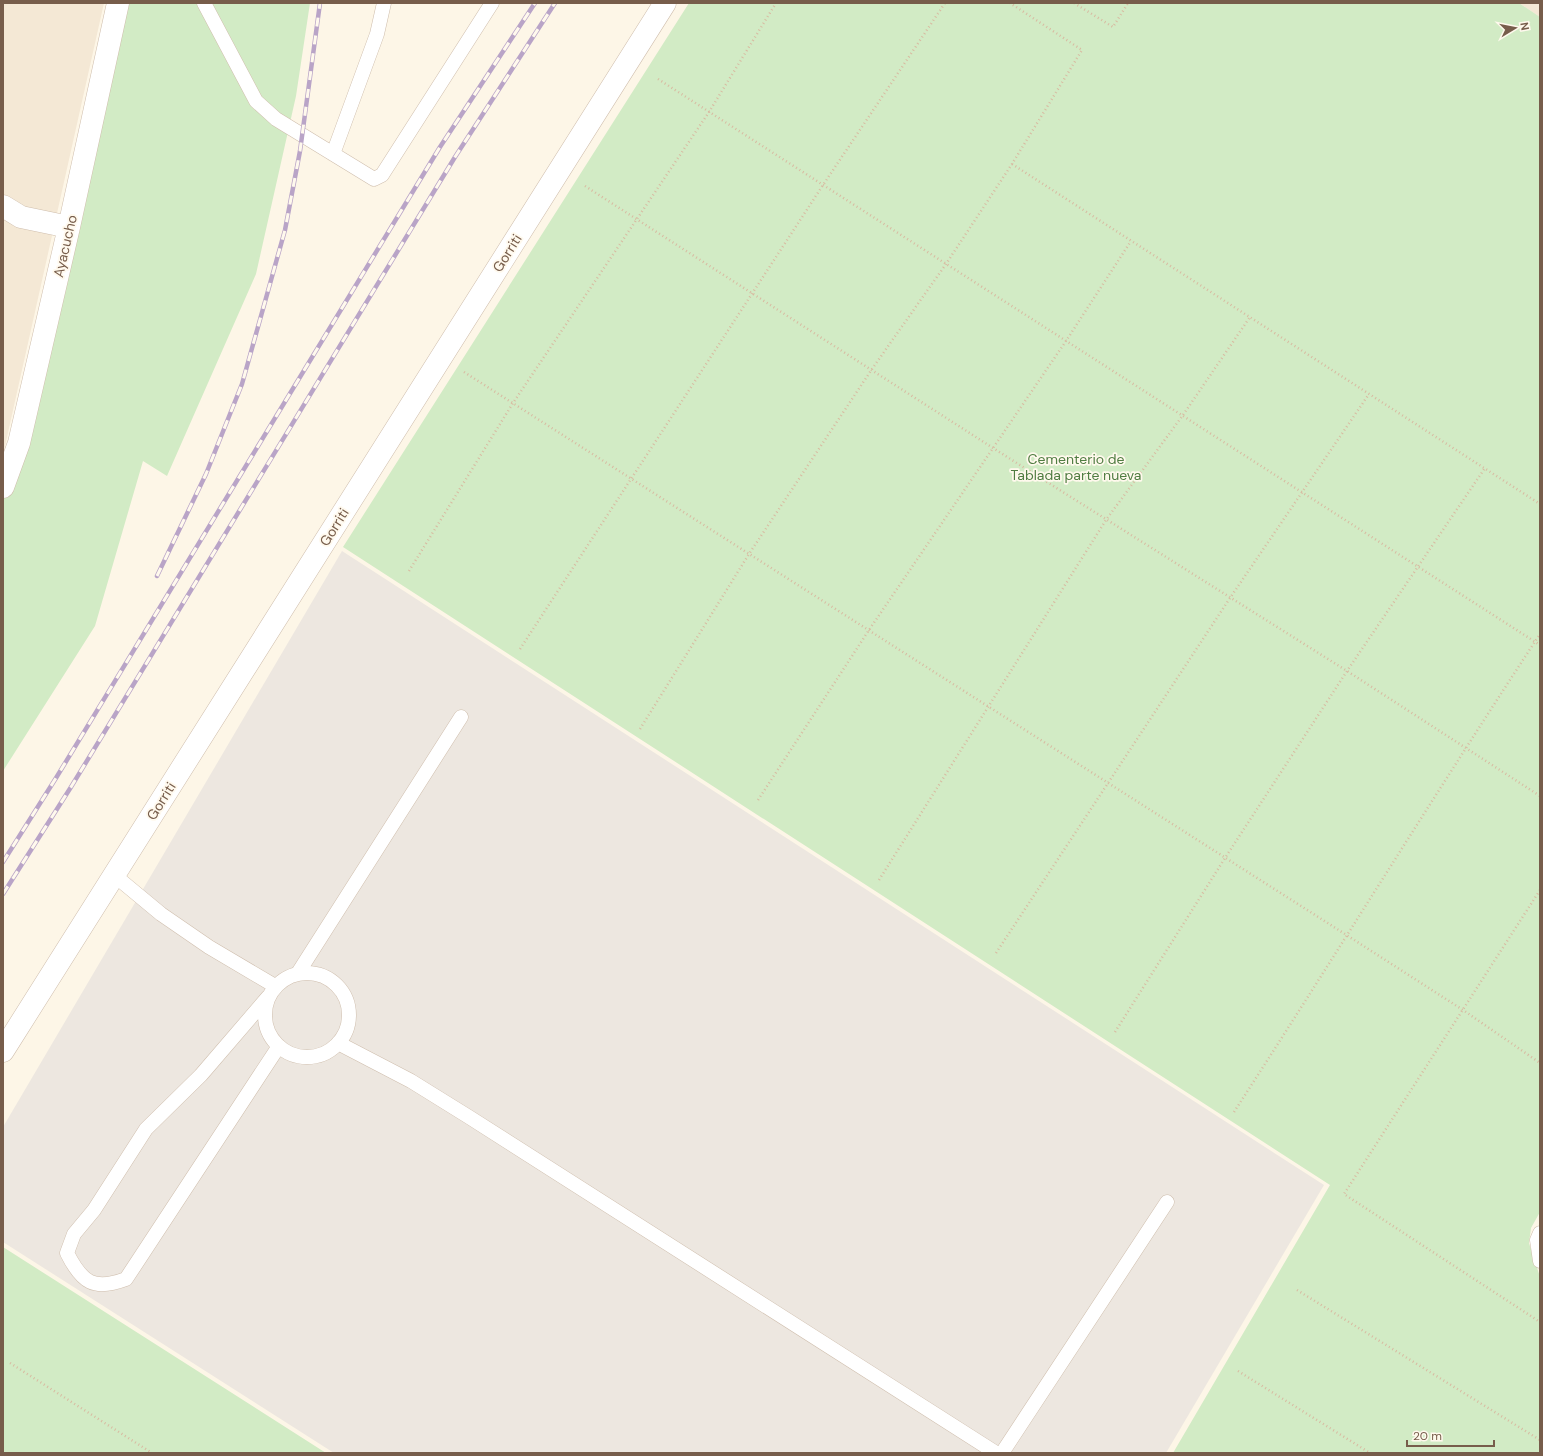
<svg xmlns="http://www.w3.org/2000/svg" width="1543" height="1456" viewBox="0 0 1543 1456" font-family="'DM Sans',sans-serif">
<style>
.residential{fill:#f4e8d5}
.industrial{fill:#ede7e0}
.green{fill:#d2ebc5}
.lines{fill:none;stroke-linecap:round;stroke-linejoin:round}
.lane-casing{stroke:#cfbead;stroke-width:15}
.street-casing{stroke:#cfbead;stroke-width:23}
.path{stroke:#d8baa1;stroke-width:2.5;stroke-dasharray:1 3;stroke-linecap:butt}
.lane{stroke:#fff;stroke-width:14}
.street{stroke:#fff;stroke-width:22}
.rail-casing{stroke:#b9a4c7;stroke-width:4.5}
.rail{stroke:#fff9ed;stroke-width:3;stroke-dasharray:9;stroke-linecap:butt}
.labels{text-anchor:middle;stroke-width:3.5;stroke-linejoin:round;paint-order:stroke}
.street-label{font-size:14px;fill:#775d4b;stroke:#fff9ed}
.park-label{font-size:14px;fill:#507d42;stroke:#fff9ed}
</style>
<rect width="100%" height="100%" fill="#fdf6e7"/>
<!-- residential -->
<path class="residential" d="M3,3H104L3,455Z
M1519,3H1540V17Z"/>
<!-- industrial -->
<path class="industrial" d="M342,551L1324,1185L1166,1453H334L3,1242V1127Z"/>
<!-- green -->
<path class="green" d="M127,3H310L296,96L256,274L167,476L143,461L95,626L3,771V499L6,494Z
M689,3H1519L1540,17V1212L1531,1228L1529,1243L1540,1277V1453H1173L1330,1185L343,547Z
M3,1247L326,1453H3Z"/>
<g class="lines">
<defs>
<path id="lane" d="M204,3L256,101L276,119L374,179L382,175L492,3
M333,154L377,34L384,3
M114,875L161,914L209,947L275,986
M298,973L461,717
M265 1015a42 42 0 1 1 84 0a42 42 0 1 1-84 0Z
M268,997L201,1075L146,1129L94,1210L74,1234L67,1253C82,1283 94,1291 126,1279L279,1046
M338,1043L411,1081L469,1117L996,1453
M1540,1233L1537,1240L1540,1261
M1002,1453L1167,1202"/>
<path id="street" d="M3,206L21,217L69,227
M3,487L19,443L69,227L118,3
M3,1051L665,3"/>
</defs>
<!-- lane casing -->
<use href="#lane" class="lane-casing"/>
<!-- street casing -->
<use href="#street" class="street-casing"/>
<!-- path -->
<path class="path" d="M1074,3L1113,27L1128,3
M658,79L1540,645
M1012,164L1540,504
M585,186L993,448L1347,671L1540,796
M464,372L1348,936L1463,1010L1540,1063
M409,571L513,403L709,112L776,3
M520,649L823,185L945,3
M640,729L749,554L872,369L946,264L1012,164L1082,50L1010,3
M758,800L869,630L1066,341L1131,241
M879,880L1106,520L1183,415L1250,317
M1540,890L1344,1194L1540,1322
M996,953L1230,598L1369,394
M1115,1032L1225,858L1347,671L1485,468
M1234,1112C1337,953 1436,792 1540,634
M1297,1290L1540,1440
M10,1363L152,1453
M1238,1371L1370,1453"/>
<!-- lane -->
<use href="#lane" class="lane"/>
<!-- street -->
<use href="#street" class="street"/>
<defs>
<path id="rail" d="M157,576L206,474L242,384L285,230L300,151L320,3
M3,862L56,778L440,147L535,3
M3,894L71,787L455,157L555,3"/>
</defs>
<!-- rail casing -->
<use href="#rail" class="rail-casing"/>
<!-- rail -->
<use href="#rail" class="rail"/>
</g>
<g class="labels">
<!-- street labels -->
<g class="street-label">
<text transform="translate(65 246) rotate(-77)" y="5">Ayacucho</text>
<text transform="translate(507 253) rotate(-58)" y="5">Gorriti</text>
<text transform="translate(334 527) rotate(-58)" y="5">Gorriti</text>
<text transform="translate(161 801) rotate(-58)" y="5">Gorriti</text>
</g>
<!-- park labels -->
<g class="park-label">
<text x="1076" y="464">Cementerio de<tspan x="1076" dy="16">Tablada parte nueva</tspan></text>
</g>
</g>
<!-- border -->
<rect width="1543" height="1456" fill="none" stroke="#775d4b" stroke-width="8"/>
<!-- north arrow -->
<g transform="translate(1515 28) rotate(80)" stroke="#fff9ed" stroke-width="3" paint-order="stroke">
<path d="M0-3L7 15L0 10L-7 15Z" fill="#775d4b"/>
<text y="-6" font-size="11" font-weight="bold" text-anchor="middle" fill="#775d4b">N</text>
</g>
<!-- scale -->
<path d="M1407 1440v6h87v-6" fill="none" stroke="#775d4b" stroke-width="2"/>
<text x="1413" y="1440" font-size="12" fill="#775d4b" stroke="#fff9ed" stroke-width="3" paint-order="stroke">20 m</text>
</svg>
